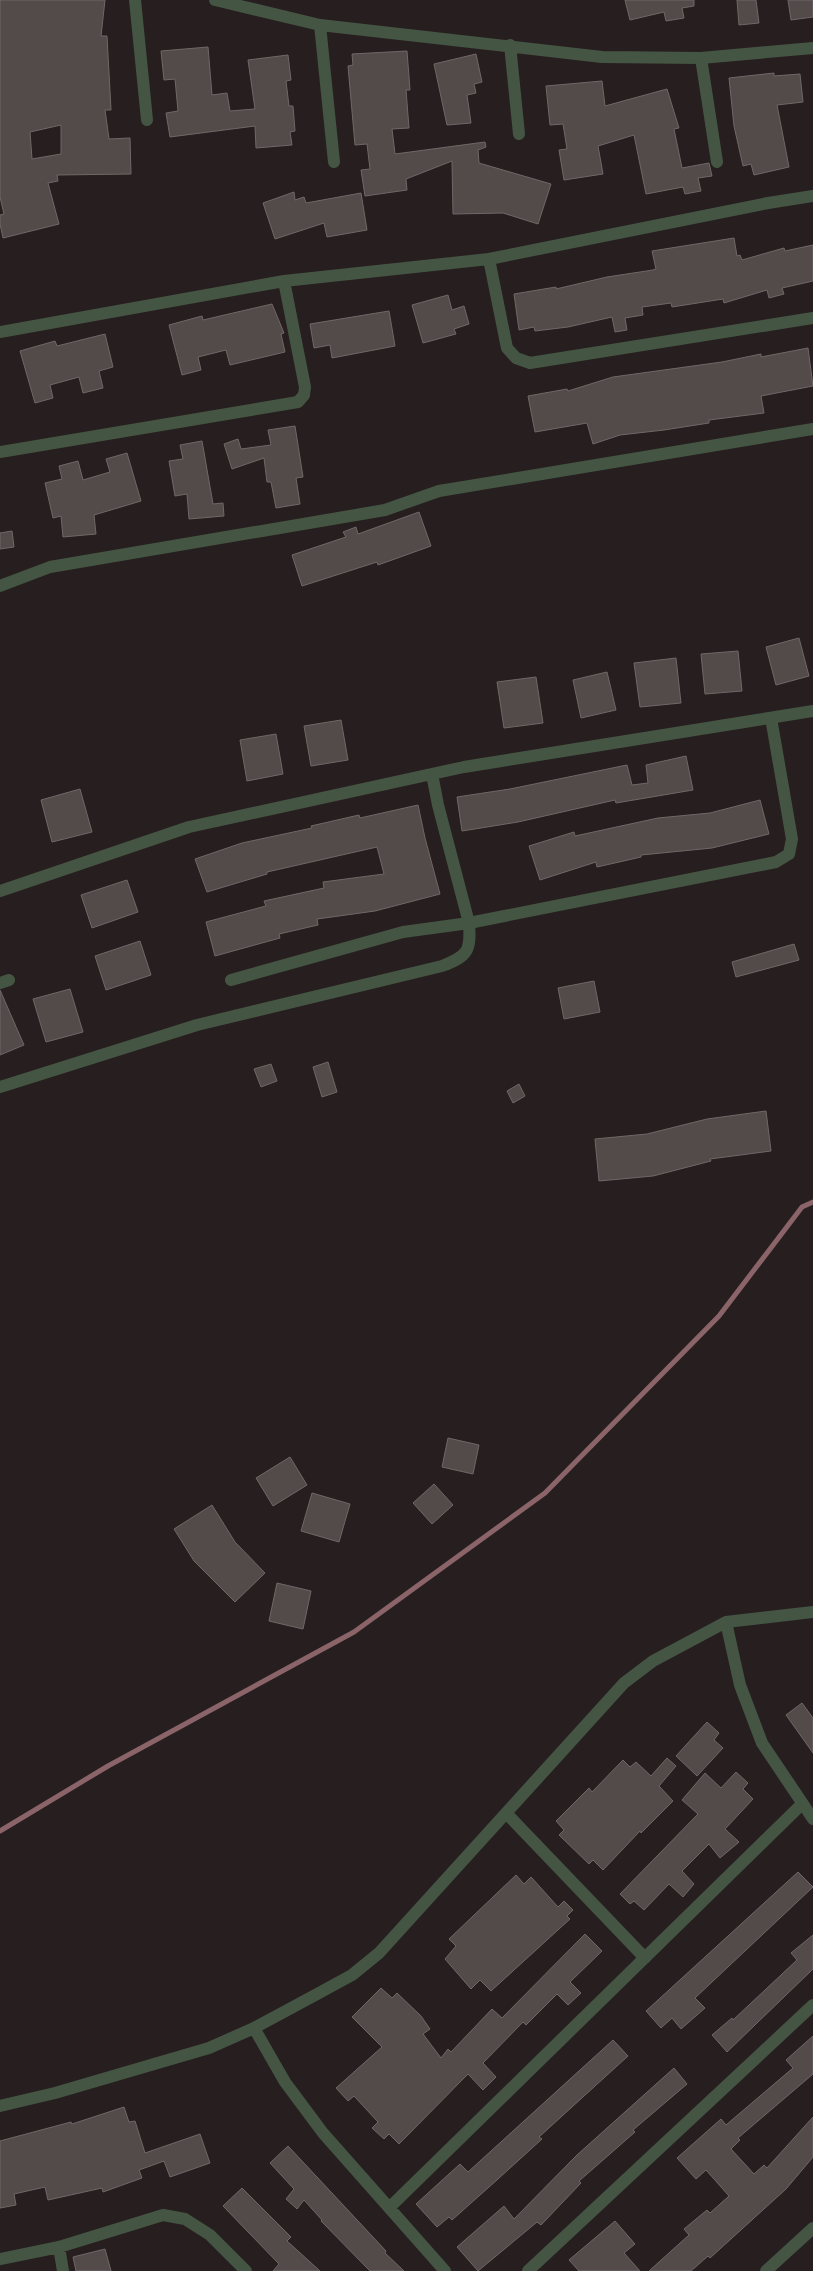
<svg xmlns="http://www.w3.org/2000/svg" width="813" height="2271" viewBox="0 0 813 2271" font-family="'Fira Sans',sans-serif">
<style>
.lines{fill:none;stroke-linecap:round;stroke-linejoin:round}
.stream{stroke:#8b6469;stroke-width:5}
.building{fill:#534a4a;stroke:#716768;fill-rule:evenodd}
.minor{stroke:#455544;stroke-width:12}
</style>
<rect width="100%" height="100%" fill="#271f1f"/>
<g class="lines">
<!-- stream -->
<path class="stream" d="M0,1831L108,1766L354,1632L545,1493L719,1316L802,1207L813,1202"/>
</g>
<!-- building -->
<path class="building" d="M0,0H105L101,36H107L111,110H105L109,139L130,138L131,174L57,175L58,181L48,183L59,224L3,238L0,224V215L4,214L0,197ZM61,125V154L32,159L30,132Z
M625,0H694V6L682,8L684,18L666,21L664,12L630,20Z
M737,0H756L759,23L739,25Z
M788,0H813V17L791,20Z
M208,47L212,95L227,93L230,111L255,109L248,60L288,55L291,80L286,81L289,106H293L295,131L290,132L292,145L256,148L255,126L170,137L166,113L178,111L175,79L164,80L161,51Z
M407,51L410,90H406L409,128L392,129L395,154L485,142L486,147L478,150L479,163L551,184L538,224L503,213L453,214L452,161L406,179L407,190L365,196L361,170L370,169L367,144L355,145L348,66L353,65L352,54Z
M476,54L482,82L474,84L476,93L467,95L471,123L447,125L434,64Z
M774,73V76L800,74L803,102L777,105L789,167L754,175L751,164L743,166L734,126L729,78Z
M602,81L605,106L667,89L679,128L674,129L682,168L709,163L712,176L698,178L701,191L685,194L683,187L646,194L634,135L598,146L603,174L564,180L559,150L567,149L563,124L550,125L546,86Z
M294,192L295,200L304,197L306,203L361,193L367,230L327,237L324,223L275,239L263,203Z
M734,238L737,256L740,255L742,260L784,248L785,251L813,245V281L782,288L784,294L769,298L767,290L724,303L723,299L672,307L671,303L642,307L643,315L625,318L627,330L615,332L612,317L568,327L535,331L534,327L519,330L514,294L556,287V289L607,277L653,270L656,269L652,251Z
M448,295L452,310L464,306L469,324L454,329L456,334L423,343L412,305Z
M272,304L284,333L281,334L285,352L230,365L226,350L198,357L201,370L182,375L169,325L202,316L203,320Z
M389,311L395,346L332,358L330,345L314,348L310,324Z
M105,334L113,367L99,371L103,388L83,393L79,377L50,385L53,398L35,403L20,351L55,341L57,346Z
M808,348L813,386L761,396L764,413L709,420V423L664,430L620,435L593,444L587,423L535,432L528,396L567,389L568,391L613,377L722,362L761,354V357Z
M295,426L303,477L296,478L300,504L276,508L271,482H267L264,458L232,469L224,444L238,439L241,449L271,445L268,430Z
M202,441L213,504L223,503L224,516L189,519L187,494L175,496L169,461L183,459L180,445Z
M127,453L141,501L94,515L96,534L63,537L61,516L53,518L45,483L62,479L59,466L78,461L83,480L110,472L106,459Z
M419,512L431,546L378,565L377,562L302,586L292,555L346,537L343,532L356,527L358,534Z
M12,531L14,547L0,549V533Z
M799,638L809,676L776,685L766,647Z
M738,651L742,691L705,694L701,654Z
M676,658L681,703L640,707L634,663Z
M607,672L616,710L581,718L573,680Z
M536,677L543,723L504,728L497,682Z
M341,720L348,760L311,766L304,726Z
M276,734L283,774L247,781L240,740Z
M686,756L693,790L616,803L615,800L518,822L462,831L457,797L510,789L627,765L632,785L648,783L646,765Z
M80,789L92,832L52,842L41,800Z
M760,800L769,834L712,848L641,855V857L597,867L596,862L540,880L529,846L574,832L575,836L658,818L710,813Z
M418,805L425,838L440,894L375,911L317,919L318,925L279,934L280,938L215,956L206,922L266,906L264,901L324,888L323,882L384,874L377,847L267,872V874L207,892L195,859L242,843L312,828L311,826L359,815L360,818Z
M127,880L138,912L92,928L81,895Z
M140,941L151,975L106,990L95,956Z
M794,944L799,960L736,977L732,962Z
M594,981L600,1012L564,1019L558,988Z
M70,989L83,1032L46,1042L33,999Z
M0,990L24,1045L0,1055Z
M328,1062L337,1092L322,1097L313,1067Z
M271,1064L277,1081L261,1087L254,1069Z
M519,1084L525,1096L513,1103L507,1091Z
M766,1111L771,1151L710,1159L711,1161L653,1176L599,1181L595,1139L647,1134L707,1119Z
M448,1438L479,1445L473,1474L442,1467Z
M290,1457L307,1485L273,1506L256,1478Z
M434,1484L453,1505L432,1524L413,1503Z
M312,1493L350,1504L339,1542L301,1531Z
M212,1505L235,1542L265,1573L235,1602L194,1561L174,1529Z
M277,1583L311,1591L303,1629L269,1621Z
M802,1703L813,1718V1753L786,1715Z
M707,1722L719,1733L714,1740L723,1748L697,1776L676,1756Z
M667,1758L676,1766L659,1786L673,1801L641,1833L640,1831L603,1870L593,1860L589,1864L559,1835L564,1830L556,1821L589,1788L592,1792L623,1760L630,1767L636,1762L651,1776Z
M736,1772L748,1783L743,1789L753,1799L725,1829L739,1842L720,1858L709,1844L682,1871L694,1884L683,1897L669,1884L644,1910L634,1901L630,1904L620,1894L698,1814L682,1800L705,1773L721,1788Z
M798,1872L813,1887L695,1998L705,2008L681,2029L672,2018L661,2028L646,2011Z
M516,1875L524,1884L531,1877L558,1907L564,1901L573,1910L567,1916L570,1919L491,1991L480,1980L471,1989L445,1959L456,1946L449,1939Z
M585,1934L602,1951L570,1982L581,1993L568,2005L557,1994L526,2025L523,2022L483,2063L496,2077L483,2090L468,2074L399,2144L389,2134L384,2139L372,2128L378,2122L354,2096L348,2101L336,2088L382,2047L352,2017L381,1988L392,1998L397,1993L421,2016L430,2029L423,2034L441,2058L448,2049L451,2052L492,2009L502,2018Z
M813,1935V1969L727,2052L712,2035L732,2018L733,2020L797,1960L791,1953Z
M813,2036V2074L738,2138L740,2140L731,2149L754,2174L764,2165L767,2168L813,2117V2157L786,2189L710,2258L708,2256L691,2271H649L689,2235L684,2229L707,2210L710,2213L729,2196L706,2170L696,2179L677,2158L721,2119L726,2125L793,2068L786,2060Z
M613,2040L628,2056L539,2137L542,2139L498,2179L452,2220L449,2217L437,2227L416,2204L460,2164L468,2172Z
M674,2068L687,2084L633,2130L635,2132L579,2181L581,2183L541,2225L537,2222L478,2271L457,2247L504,2206L514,2219L577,2155Z
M124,2107L129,2122L135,2121L145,2153L200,2134L210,2163L170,2177L164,2161L139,2170L142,2178L103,2192L102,2188L48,2200L45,2187L14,2194L16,2205L0,2208V2141L71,2122L72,2124Z
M288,2146L386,2251L385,2253L404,2271H370L321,2221L322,2220L304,2200L297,2209L286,2199L294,2189L270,2163Z
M242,2188L291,2237L287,2241L320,2271H273L279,2264L223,2206Z
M615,2221L635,2244L624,2253L640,2271H579L569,2260Z
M105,2249L111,2271H76L73,2257Z"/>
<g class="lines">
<!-- minor -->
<path class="minor" d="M135,0L147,120
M215,0L320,25L602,57L701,58L813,48
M320,25L334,162
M510,45L519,134
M701,58L717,162
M489,259L507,348L516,358L530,363L813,318
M0,332L284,281L489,259L768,203L813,196
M0,452L298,402L304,395L305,387L284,281
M0,586L50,567L385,510L439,491L813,429
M0,891L189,827L464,767L813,711
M231,980L403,932L469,923L438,805L432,774
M0,983L9,980
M0,1087L197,1025L442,966C468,956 471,951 469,923L776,862L789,854L792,839L771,718
M726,1622L740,1685L762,1743L813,1819
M506,1813L645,1958
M254,2028L285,2082L323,2133L445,2271
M0,2106L55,2093L209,2048L254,2028L319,1993L352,1975L379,1953L624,1683L653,1661L726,1622L813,1612
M389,2208L802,1804
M59,2247L63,2271
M0,2259L59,2247L163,2215L185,2219L210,2235L246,2271
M528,2271L813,2005
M766,2271L813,2228"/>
</g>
</svg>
